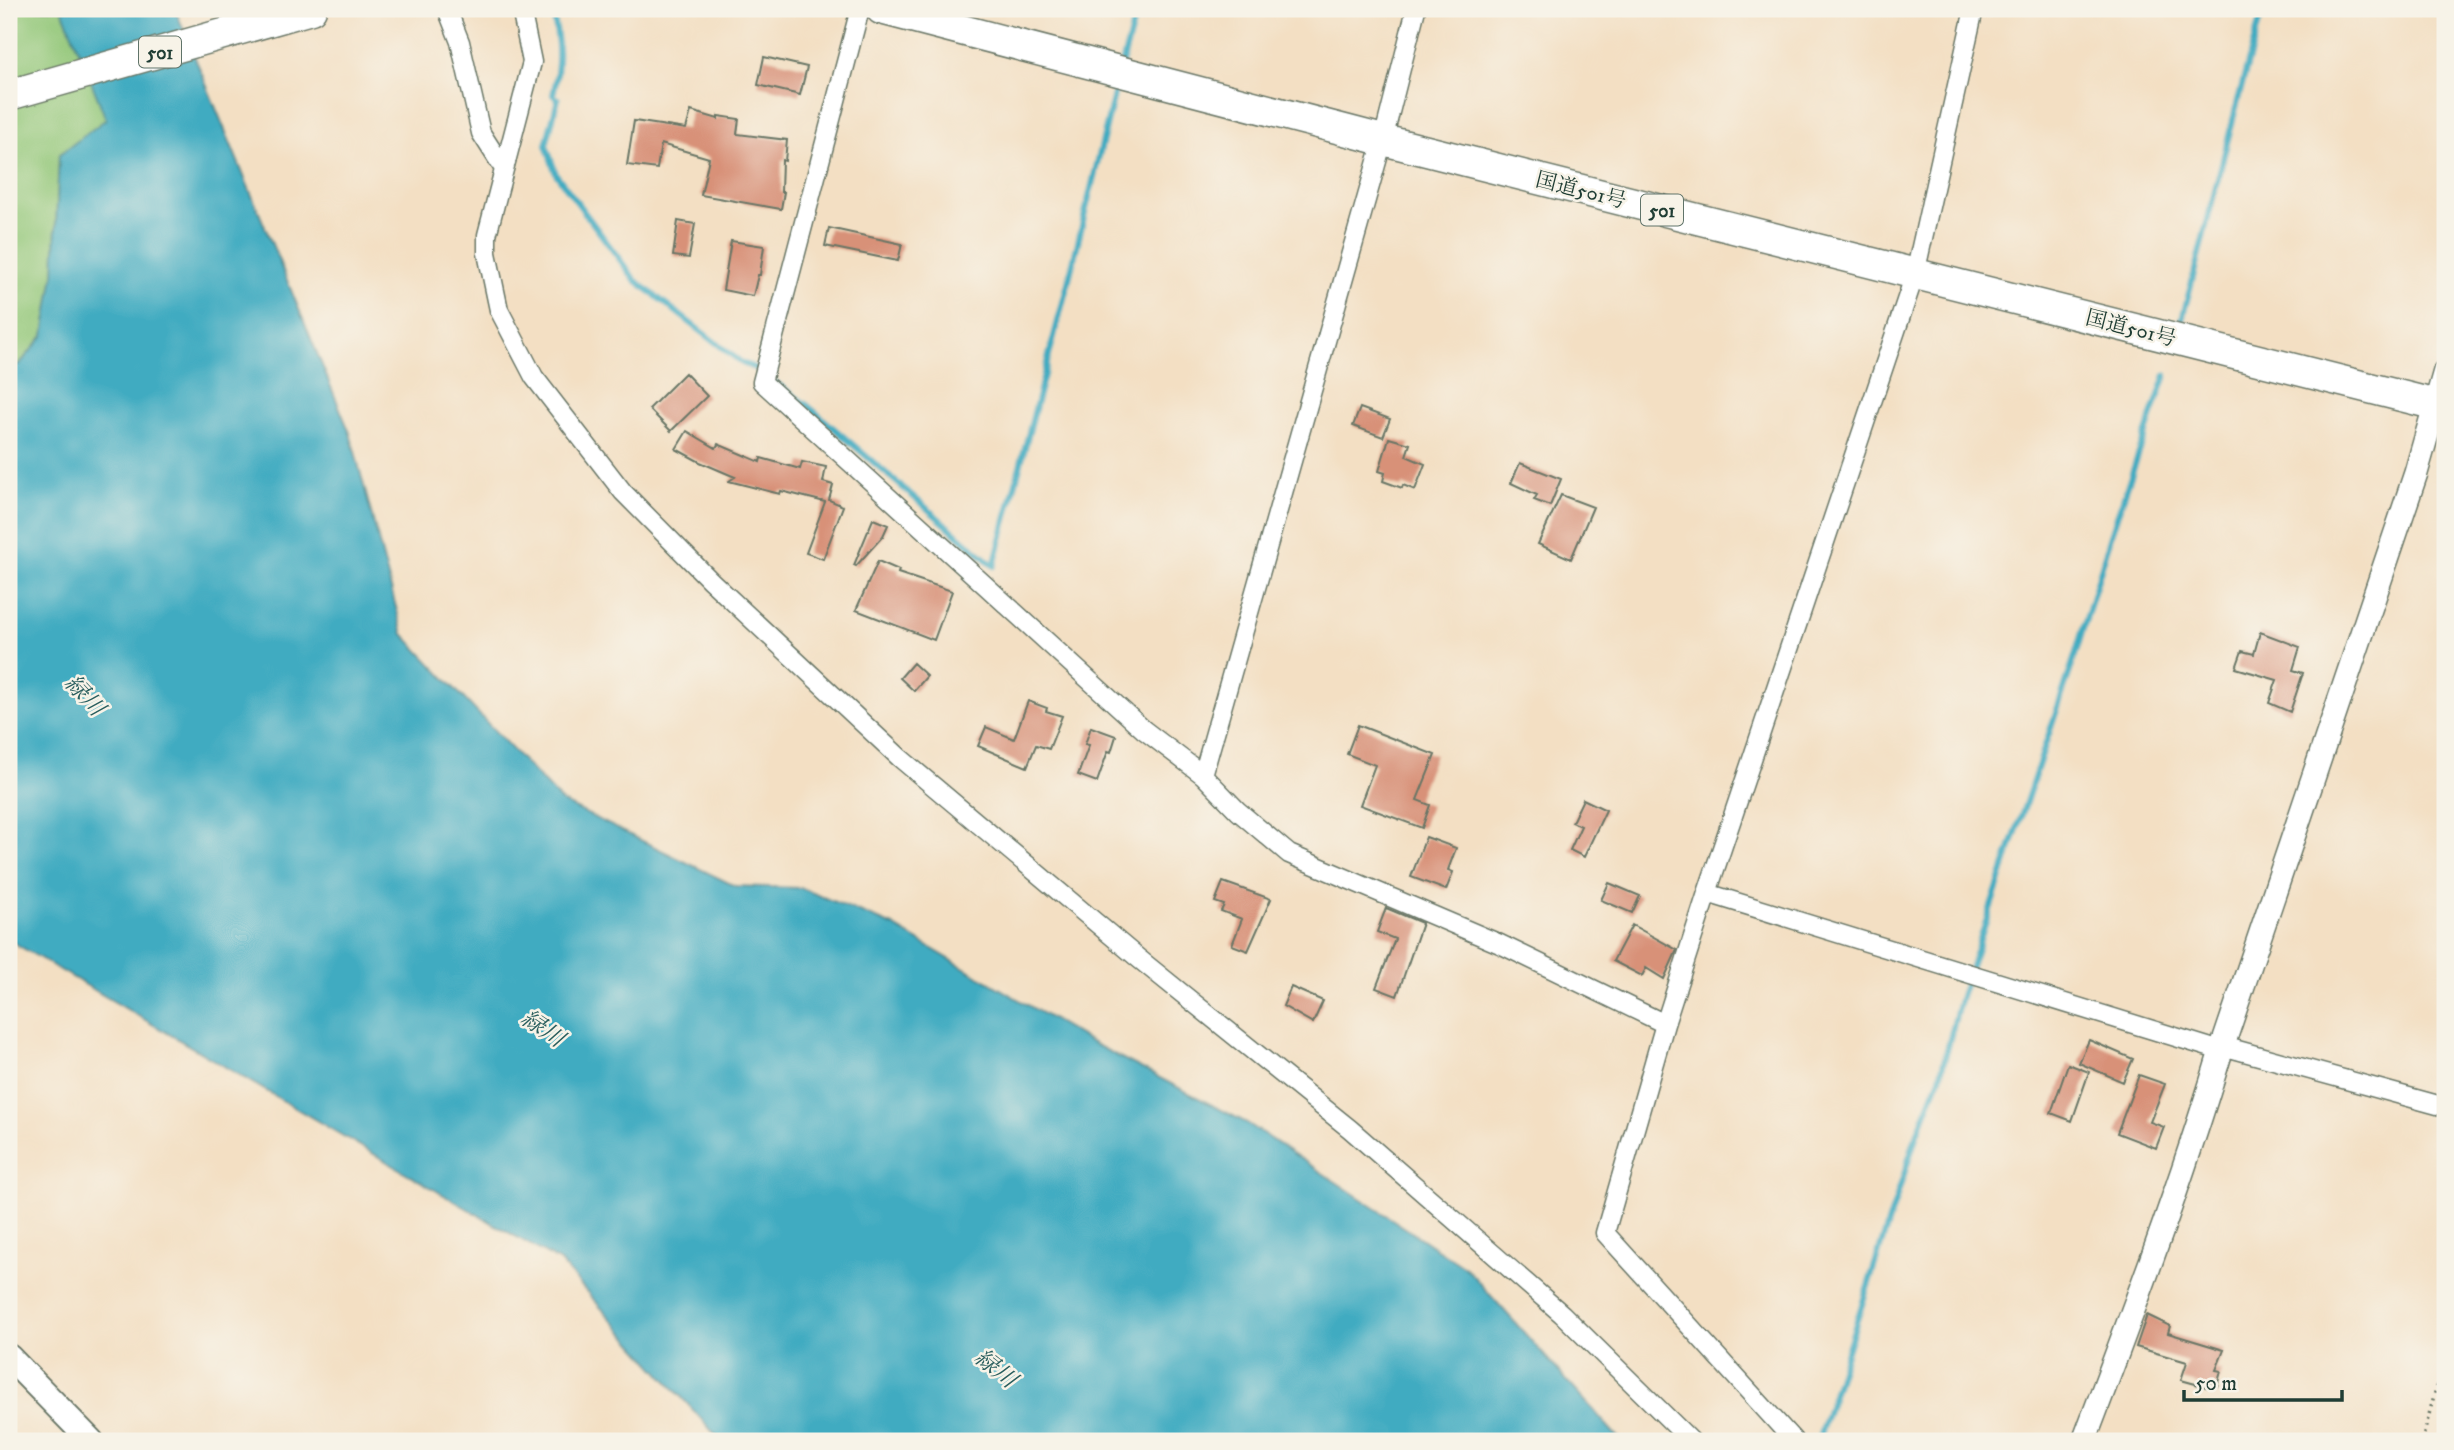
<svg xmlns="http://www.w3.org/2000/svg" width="2454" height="1450" viewBox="0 0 2454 1450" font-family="'IM FELL DW Pica','Noto Serif JP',serif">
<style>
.green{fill:#93c779;stroke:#598256;stroke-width:2}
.water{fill:#41abc1;stroke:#30747a;stroke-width:2}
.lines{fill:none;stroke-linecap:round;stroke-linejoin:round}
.stream{stroke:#41abc1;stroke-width:6}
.building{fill:#d89178}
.minor-casing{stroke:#697666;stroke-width:21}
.tertiary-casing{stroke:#697666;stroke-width:26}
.secondary-casing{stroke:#697666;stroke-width:28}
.trunk-casing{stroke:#697666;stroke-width:33}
.path{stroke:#697666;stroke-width:3.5;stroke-dasharray:2 5;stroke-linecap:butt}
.minor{stroke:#fff;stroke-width:18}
.tertiary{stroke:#fff;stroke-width:23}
.secondary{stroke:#fff;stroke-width:24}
.trunk{stroke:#fff;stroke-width:30}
.labels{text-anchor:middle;stroke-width:5;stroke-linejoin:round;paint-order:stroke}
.shield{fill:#f7f3e8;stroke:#60746a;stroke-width:2}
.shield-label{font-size:19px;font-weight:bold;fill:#1f3d34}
.street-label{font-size:21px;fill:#1f3d34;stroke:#f7f3e8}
.water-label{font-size:23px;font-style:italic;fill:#295e5e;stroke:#f7f3e8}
</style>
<rect width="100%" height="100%" fill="#f7f3e8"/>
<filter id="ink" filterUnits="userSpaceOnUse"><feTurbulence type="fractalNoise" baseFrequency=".0143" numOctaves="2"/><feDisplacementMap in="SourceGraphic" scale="14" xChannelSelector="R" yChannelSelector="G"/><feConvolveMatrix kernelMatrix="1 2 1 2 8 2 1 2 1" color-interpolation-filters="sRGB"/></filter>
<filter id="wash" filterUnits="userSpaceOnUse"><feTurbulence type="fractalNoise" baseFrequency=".00686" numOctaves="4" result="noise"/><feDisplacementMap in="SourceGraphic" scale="28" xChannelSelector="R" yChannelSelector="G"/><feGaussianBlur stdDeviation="1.57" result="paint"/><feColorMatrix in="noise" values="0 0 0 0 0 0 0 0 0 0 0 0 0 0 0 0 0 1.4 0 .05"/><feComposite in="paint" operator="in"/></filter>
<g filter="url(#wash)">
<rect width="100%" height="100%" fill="#f3dfc3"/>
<!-- green -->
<path class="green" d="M9,9H62L107,119L59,155L54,275L44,335L19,365L9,361Z"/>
<!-- water -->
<path class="water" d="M62,9H175L350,433L403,634L562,802L735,886L801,888L893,926L1096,1045L1247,1123L1467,1269L1621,1441H721L560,1262L430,1187L9,940V361L19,365L44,335L54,275L59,155L106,119Z"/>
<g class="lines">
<!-- stream -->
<path class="stream" d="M551,9C560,36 560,67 553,95L558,99L546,145L556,174L635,280L742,363L757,369L808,406L994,566L1069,279L1118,78
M1122,64L1137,9
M2182,319C2210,216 2233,111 2263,9
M1818,1441L1917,1134L1940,1077L1961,996L2074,659L2116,519L2166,375"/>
</g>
<g id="blocks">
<!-- building -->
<path class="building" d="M764,57L807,67L800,95L758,85Z
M691,111L718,119V116L739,119L737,134L787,140L785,161L782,160L781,192H784L781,209L701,195L709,158L661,144L657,169L627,165L634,121L686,129Z
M678,221L695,224L689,258L673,256Z
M829,228L902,244L898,261L825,246Z
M731,241L764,246L760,275H758L753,296L723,290Z
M685,373L707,396L671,431L649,409Z
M1360,408L1390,419L1383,437L1353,426Z
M687,431L716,448L718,444L760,462L761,458L800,469L802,462L826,467L823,482L833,485L829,500L843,506L823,559L806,553L825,502L781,491L780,494L729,481L735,477L700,462L676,449Z
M1389,438L1410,444L1406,456L1425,464L1415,490L1403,485L1402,488L1383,481L1385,473L1379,471Z
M1520,463L1561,479L1550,506L1534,500L1537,495L1511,483Z
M1561,495L1593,507L1571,559L1538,544Z
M873,519L888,525L883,536L856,566L854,565Z
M878,561L899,570L898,573L952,591L934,640L856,610Z
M2260,632L2300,647L2293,670L2303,673L2290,712L2269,703L2277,680L2236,668L2242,651L2254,654Z
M913,663L927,676L914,691L900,678Z
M1028,701L1047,708L1046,711L1062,716L1049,749L1036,745L1027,767L978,746L986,727L1014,739Z
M1358,725L1435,755L1417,800L1430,805L1422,828L1360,805L1375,765L1347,754Z
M1091,727L1116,736L1111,752L1108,751L1097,782L1078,775L1089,745L1085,744Z
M1583,799L1606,810L1584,857L1570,850L1581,826L1572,822Z
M1426,837L1456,848L1448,870L1453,872L1446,890L1411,877Z
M1223,882L1271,899L1248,951L1232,945L1242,919L1221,911L1224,905L1215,902Z
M1609,883L1640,896L1632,913L1601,900Z
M1386,908L1422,923L1397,996L1376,988L1395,939L1377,932Z
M1632,925L1677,950L1664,979L1646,968L1642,976L1613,961Z
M1291,987L1323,1001L1313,1023L1283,1006Z
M2089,1040L2133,1059L2123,1082L2079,1063Z
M2068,1064L2089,1072L2072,1121L2051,1113Z
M2139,1075L2165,1084L2150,1122L2164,1127L2156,1148L2117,1133Z
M2147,1315L2170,1326L2168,1333L2224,1350L2216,1370L2221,1371L2217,1386L2211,1384L2210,1388L2181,1380L2187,1362L2136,1347Z"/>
</g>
</g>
<g filter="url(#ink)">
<use href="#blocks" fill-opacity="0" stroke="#697666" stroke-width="2"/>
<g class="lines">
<defs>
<path id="minor" d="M447,9L460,42L481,133L504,169
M521,9L532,62L487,235V253L499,310L534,377L623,492L710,580L900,758L1138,958L1350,1129L1562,1314L1691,1441
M860,9L762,382L1144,730L1203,775L1238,811L1289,854L1500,944L1665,1024
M1203,775L1383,140L1416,9
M1707,893L2221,1051L2230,1048L2445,1107
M1794,1441L1605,1233L1665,1024L1707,893L1915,274L1974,9"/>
<path id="tertiary" d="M2084,1441C2133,1312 2181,1184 2221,1051L2416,473L2445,371"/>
<path id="secondary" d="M9,1357L91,1441"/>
<path id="trunk" d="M881,9L1383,140L2445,407
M9,95L311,9"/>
</defs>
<!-- minor casing -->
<use href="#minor" class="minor-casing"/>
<!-- tertiary casing -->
<use href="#tertiary" class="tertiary-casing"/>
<!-- secondary casing -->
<use href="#secondary" class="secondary-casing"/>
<!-- trunk casing -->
<use href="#trunk" class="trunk-casing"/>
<!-- path -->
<path class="path" d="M2422,1441L2445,1354"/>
<!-- minor -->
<use href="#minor" class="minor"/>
<!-- tertiary -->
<use href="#tertiary" class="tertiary"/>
<!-- secondary -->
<use href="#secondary" class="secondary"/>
<!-- trunk -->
<use href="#trunk" class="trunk"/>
</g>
</g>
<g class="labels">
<!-- shield labels -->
<g class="shield">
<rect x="139" y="36.5" width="42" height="31" rx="5"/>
<rect x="1641" y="194.5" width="42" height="31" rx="5"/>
</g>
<g class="shield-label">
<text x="160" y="59">501</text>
<text x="1662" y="217">501</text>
</g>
<!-- street labels -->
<g class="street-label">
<text transform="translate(1581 190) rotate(14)" y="7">国道501号</text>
<text transform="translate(2131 328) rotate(14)" y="7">国道501号</text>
</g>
<!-- water labels -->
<g class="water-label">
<text transform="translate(85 695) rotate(47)" y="8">緑川</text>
<text transform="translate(543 1028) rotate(34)" y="8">緑川</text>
<text transform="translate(996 1368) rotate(39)" y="8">緑川</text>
</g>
</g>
<!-- margin -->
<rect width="2454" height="1450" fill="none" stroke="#f7f3e8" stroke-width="35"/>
<!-- scale -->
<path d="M2184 1390v10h158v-10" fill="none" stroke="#1f3d34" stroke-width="3.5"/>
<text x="2195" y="1390" font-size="21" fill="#1f3d34" stroke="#f7f3e8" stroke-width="5" paint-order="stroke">50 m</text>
</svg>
